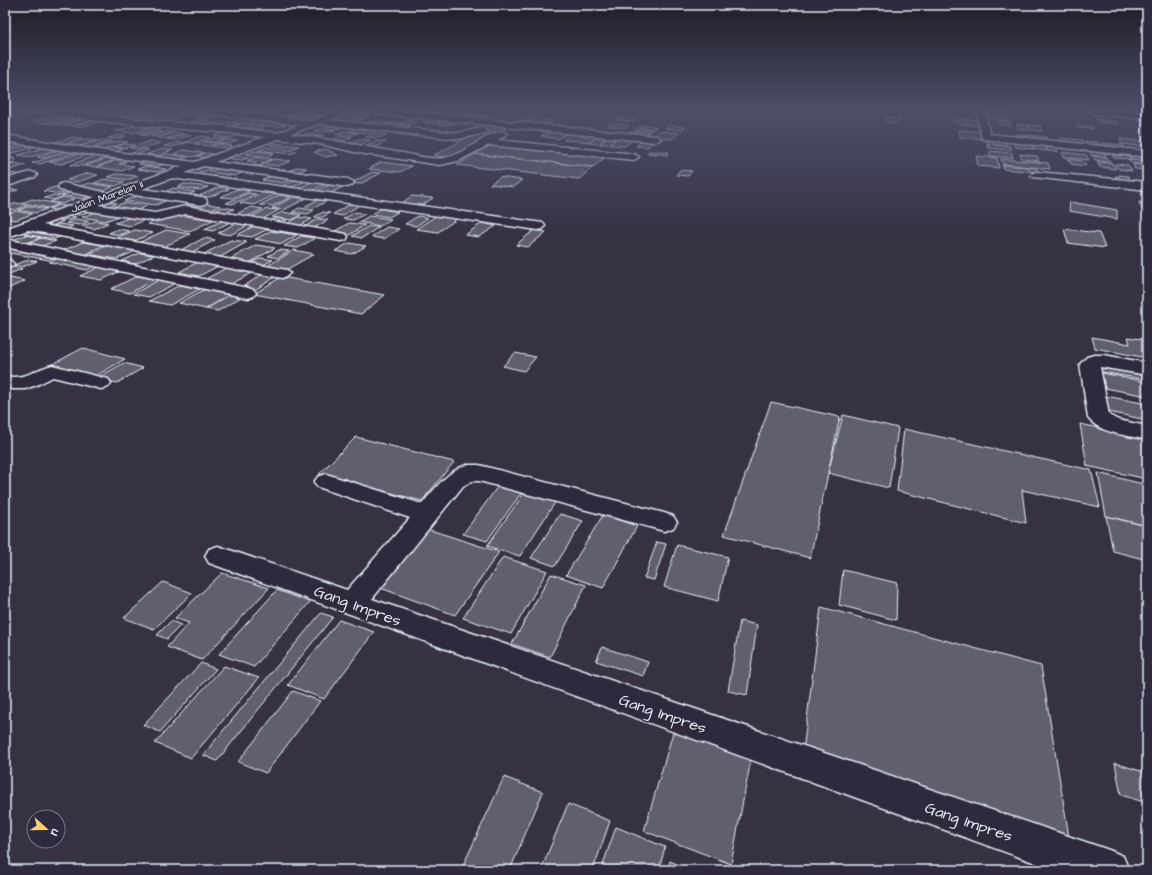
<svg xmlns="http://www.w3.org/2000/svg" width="1152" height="875" viewBox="0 0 1152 875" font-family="'Architects Daughter',sans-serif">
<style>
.building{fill:#605e6e;stroke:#e8f1f8}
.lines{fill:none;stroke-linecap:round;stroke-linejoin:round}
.minor-casing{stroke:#e8f1f8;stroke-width:3}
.minor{fill:#2f2a3d;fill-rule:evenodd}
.labels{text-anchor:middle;stroke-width:3;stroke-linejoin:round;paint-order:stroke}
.far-street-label{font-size:11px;fill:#e8f1f8;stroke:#2f2a3d}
.near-street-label{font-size:16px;fill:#e8f1f8;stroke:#2f2a3d}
</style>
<rect width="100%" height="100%" fill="#363244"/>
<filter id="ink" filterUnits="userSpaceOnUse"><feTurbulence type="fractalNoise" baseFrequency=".025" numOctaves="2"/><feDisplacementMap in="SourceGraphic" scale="8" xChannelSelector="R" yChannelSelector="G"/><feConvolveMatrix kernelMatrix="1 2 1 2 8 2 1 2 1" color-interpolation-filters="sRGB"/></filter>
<g filter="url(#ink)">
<!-- building -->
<path class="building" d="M25,111H31L42,112L32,115L17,113Z
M81,111H105L93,115L75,113Z
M125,111H146L128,116L114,114Z
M184,111H195L200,112L187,116L174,114Z
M303,111H313L332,113L325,116L298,113Z
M361,111H366L381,113L374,115L355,113Z
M985,111L1006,113L1007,116L985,114Z
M146,112L155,113L132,120L122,119Z
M201,112L208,113L196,117L188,116Z
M265,112L277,113L265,117L253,116Z
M209,113L225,115L212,119L197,117Z
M294,113L324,116L319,118L288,115Z
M458,113L473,114L462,119L448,118Z
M153,114L164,115L146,120L135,119Z
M476,114L489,115L476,120L466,119Z
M287,115L308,117L299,121L278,118Z
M359,115L371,116L364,118L352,117Z
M55,116L65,117L42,123L32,121Z
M342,116L364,119L344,125L324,121Z
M68,117L76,118L53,124L44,123Z
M170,117L179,118L159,124L151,123Z
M247,117L264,120L253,124L233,122Z
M524,117L536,118L523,126L510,124Z
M886,117L900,119L899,123L884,122Z
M989,117L1007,119L1006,121L988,119Z
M619,118L637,120L633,122L615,120Z
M954,118L966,119L967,125L954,122Z
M75,119H82L62,125L55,124Z
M86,119L94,120L72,126L64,125Z
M100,119L107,120L81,127L73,126Z
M199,119L210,121L195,126L183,124Z
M434,119L443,120L435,124L425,123Z
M968,119L980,120L981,126L969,125Z
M1096,119L1116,121L1118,124L1098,122Z
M447,120L456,122L448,125L438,124Z
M540,120L553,121L545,126L532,125Z
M220,121L239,124L228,127L208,125Z
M267,121L288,124L278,127L256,125Z
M370,121L391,123L380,127L359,125Z
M403,121L416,122L410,125L397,123Z
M999,121L1010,122L1011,126L999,125Z
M392,123L411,125L401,130L381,128Z
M611,123L628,125L625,128L607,126Z
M240,124L253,125L241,130L228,128Z
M1017,124L1028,125L1029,130L1019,129Z
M138,125L154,127L132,133L116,131Z
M332,125L343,127L336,129L325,128Z
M643,125L657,127L654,129L639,128Z
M668,125L685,127L682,130L665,128Z
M1029,125L1041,126L1042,131L1031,130Z
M1077,125L1091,126L1093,129L1078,128Z
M255,126L264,127L251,132L241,131Z
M499,126L509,127L500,132L490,131Z
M158,127L164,128L144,134L138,133Z
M358,127L378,129L369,133L349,131Z
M322,128L335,130L328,132L315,131Z
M637,128L653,130L649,132L634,131Z
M959,130L983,132L985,139L960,137Z
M155,131L163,132L149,136L141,135Z
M167,131L174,132L157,137L151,136Z
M342,131L358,133L351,135L335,134Z
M552,131L568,133L558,139L541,136Z
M637,131L649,132L644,137L631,136Z
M659,131L679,133L672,139L652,137Z
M175,132L183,134L166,139L158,138Z
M227,132L243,134L230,138L214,136Z
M403,132L421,134L415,137L396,134Z
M478,132L495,134L451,158L434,155Z
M307,133L324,135L319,137L302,135Z
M374,133L386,135L378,138L366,137Z
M573,133L597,136L589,142L564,140Z
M183,134L191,135L175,140L167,139Z
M1015,134L1046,137L1048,142L1016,139Z
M118,135L126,136L116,139L108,138Z
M201,136L210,137L194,143L185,142Z
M341,136L352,137L344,141L332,140Z
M73,137L82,138L65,143L55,142Z
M597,137L605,138L598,144L589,143Z
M607,137L616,138L609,144H600Z
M214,138L225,139L216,142L204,141Z
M617,138L633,139L625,146L610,145Z
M1061,138L1082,140L1084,146L1062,142Z
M86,139L97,140L80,146L68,144Z
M227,139L237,141L228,144L217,143Z
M359,139L370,140L360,145L349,143Z
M987,139L1005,141L1006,146L987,144Z
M1120,139L1147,142V147L1122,144Z
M102,140L113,141L87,149L76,147Z
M642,140L654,141L648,147L636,146Z
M119,141L128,142L104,150L94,148Z
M151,141L161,143L140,149L130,148Z
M375,141L386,142L373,148L362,147Z
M1014,141L1031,143L1033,149L1015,147Z
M1085,141L1098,142L1101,147L1088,146Z
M178,142L186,143L172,147L164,146Z
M202,142L216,143L209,146L195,144Z
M8,143L20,145L5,149V144Z
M275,143L299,146L294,148L270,145Z
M1031,143L1046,144L1048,151L1033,149Z
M1101,143L1123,145L1127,150L1104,148Z
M125,144L135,145L125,148L115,147Z
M218,144L232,146L225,148L211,146Z
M987,144L1010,146L1011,150L988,148Z
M491,145L605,157L593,167L475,154Z
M24,146L34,147L10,154L5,153V151Z
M113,147L123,149L112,153L101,151Z
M266,147L297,151L290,154L258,150Z
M1047,147L1057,148L1058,152L1048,151Z
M43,148L54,150L30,157L18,155Z
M1088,148L1102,150L1106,157L1091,155Z
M143,149L149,150L132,156L126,155Z
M163,149L173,150L157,156L147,154Z
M326,149L338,155L326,157L314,152Z
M58,150L64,151L44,158L37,157Z
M184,150L204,153L193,157L173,154Z
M69,151L76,152L40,164L32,163Z
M254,151L274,153L266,157L246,154Z
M649,151L669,152L667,155L647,153Z
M990,151L1012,153L1013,158L990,156Z
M1062,152L1086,155L1089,160L1064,157Z
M1127,152L1147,155V161L1132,159Z
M206,153L220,155L211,159L197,156Z
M77,154L88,155L61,164L49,162Z
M166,154L188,157L176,161L154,158Z
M475,154L593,167L579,179L457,165Z
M1020,154L1037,156L1039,161L1022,159Z
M98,155L109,157L82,166L70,165Z
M231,155L250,157L243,160L224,158Z
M1112,155L1130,156L1132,159L1114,158Z
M976,156L997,158L999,168L978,166Z
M1093,156L1107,157L1110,162L1095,160Z
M255,157L272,159L264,163L247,161Z
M106,159L116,160L95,167L84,166Z
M274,159L291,161L278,166L261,164Z
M1001,159L1048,163L1050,169L1003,164Z
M1068,159L1083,161L1086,166L1071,164Z
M1128,159L1147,161V165L1131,163Z
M117,160L126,162L119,164L134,166L122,171L97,167Z
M150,161L168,163L157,167L139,164Z
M8,162L26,165L9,170L5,169V163Z
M233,162L263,166L255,169L225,165Z
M381,162L412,166L400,172L369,169Z
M1097,162L1112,163L1116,169L1100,167Z
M1115,164L1128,165L1132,171L1119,169Z
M1133,164L1147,166V170L1135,169Z
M1002,165L1036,168L1038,172L1004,169Z
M146,166L166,169L158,172L137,169Z
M202,166L213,168L203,172L192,170Z
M297,167L307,168L294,174L284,173Z
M220,168L246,171L235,176L209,172Z
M680,170L692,171L688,176L676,175Z
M372,172L381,173L360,184L351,183Z
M10,173L24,175L5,180V175Z
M88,173L98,175L78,182L67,180Z
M117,174L138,176L128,180L107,177Z
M208,175L235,179L227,182L200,178Z
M274,175L295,178L283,183L262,180Z
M1119,175L1128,176L1132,183L1118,182L1115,176L1120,177Z
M500,177L522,180L513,187L490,184Z
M104,179L125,182L115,186L94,183Z
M297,179L308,180L293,187L282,186Z
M314,181L329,183L313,190L298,188Z
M89,183L113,187L98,193L73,188Z
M184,184L208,187L200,190L177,187Z
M332,184L346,185L327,195L312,193Z
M55,187L73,190L60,194L43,191Z
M219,187L229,189L209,197L199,196Z
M5,188L18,190L5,194Z
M173,188L195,192L187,195L165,192Z
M237,189L250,191L233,198L220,197Z
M74,191L95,194L83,199L62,195Z
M249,193L256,194L232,204L226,203Z
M262,193L276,194L254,205L240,203Z
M54,195L64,196L54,200L44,198Z
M139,195L170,199L156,205L124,201Z
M279,195L291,197L272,206L260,205Z
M412,196L433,198L418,208L397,206Z
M63,197L75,199L62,204L50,202Z
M294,197L305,199L284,210L272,208Z
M32,199L59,204L49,208L22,203Z
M102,200L117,203L107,207L92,204Z
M318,200L327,201L314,208L305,206Z
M1070,202L1117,210V219L1069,211Z
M1139,202L1147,203V221Z
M16,203L28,205L15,210L5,208Z
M123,203L147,206L131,213L107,209Z
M204,203L220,206L206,212L189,210Z
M352,203L361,204L342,216L333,214Z
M59,205L72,207L61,211L49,209Z
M30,206L47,209L35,213L18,210Z
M223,207L234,209L221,215L210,213Z
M251,207L263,209L242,219L230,217Z
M81,208L92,210L80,215L68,213Z
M299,208L314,210L308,214L292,212Z
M267,209L279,210L259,221L247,219Z
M381,209L398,212L389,217L372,214Z
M15,211L32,214L16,220L5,218V215Z
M99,211L122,215L105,221L82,217Z
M282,212L301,215L292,220L272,217Z
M323,212L330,213L321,218L314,217Z
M355,212L365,214L353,220L343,219Z
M172,214L213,220L190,231L148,224Z
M439,214L460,217L438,232L416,229Z
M64,215L76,217L69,220L57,218Z
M369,216L391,219L380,226L359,222Z
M418,216L428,218L416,226L405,224Z
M131,217L147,219L131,226L115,223Z
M299,217L312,219L296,228L283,226Z
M275,218L287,220L278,225L266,223Z
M52,219L64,221L50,227L39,224Z
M76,219L89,221L80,225L66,223Z
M318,219L328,220L312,229L302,228Z
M96,221L108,223L94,229L82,226Z
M222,221L230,222L213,231L204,229Z
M236,223L249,225L230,235L218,233Z
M349,223L365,225L346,237L330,234Z
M482,223L496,226L479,237L465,235Z
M59,224L73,226L62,231L48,229Z
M254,226L268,229L252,237L237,235Z
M369,226L379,227L362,238L352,236Z
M387,227L399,229L384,239L371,237Z
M37,229L68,234L54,239L24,234Z
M118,229L129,231L119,235L109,233Z
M1064,229L1099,233L1105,248L1068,243Z
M135,230L153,233L134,241L116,238Z
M166,230L190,234L163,247L138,243Z
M534,230L546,232L528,247L516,245Z
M271,231L297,235L282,244L255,239Z
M26,235L41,238L24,244L9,241Z
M301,236L315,238L298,248L284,246Z
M41,238L56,241L42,246L28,243Z
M204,238L215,240L190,253L179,251Z
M231,240L247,242L217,259L200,256Z
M83,242L104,245L81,256L59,252Z
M349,243L366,246L352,254L335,251Z
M109,245L138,250L117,259L88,254Z
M256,245L275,248L247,264L228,260Z
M13,247L60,255L49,260L5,252V250Z
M279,250L289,251L278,258L268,256Z
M294,250L314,254L284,271L264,268Z
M140,253L154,255L135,264L122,261Z
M61,257L99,264L87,270L49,262Z
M261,258L273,260L261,266L249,264Z
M28,260L37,261L22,267L14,265Z
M198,262L218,266L199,276L179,272Z
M5,265L22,269L9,274L5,273Z
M101,266L123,270L101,280L80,276Z
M226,268L252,273L231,284L204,280Z
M263,274L277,276L255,290L241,288Z
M137,276L156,279L130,293L111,289Z
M5,277L25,281L7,289H5Z
M281,277L385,295L361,314L254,294Z
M159,280L176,283L149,297L133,294Z
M180,285L200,289L170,305L149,301Z
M209,287L234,292L206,309L179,303Z
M234,292L246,294L218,311L206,309Z
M1092,337L1130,344L1128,337L1147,340V358L1095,348Z
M83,348L125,359L94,377L51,365Z
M515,353L536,357L524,371L503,366Z
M1095,362L1147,372V380L1097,371Z
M124,363L143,368L117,383L97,378Z
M1097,372L1147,382V396L1100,387Z
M1101,395L1147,404V420L1104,411Z
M771,402L840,417L810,558L724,535Z
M843,415L898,428L889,488L828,473Z
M1080,424L1147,438V479L1087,466Z
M904,429L1091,470L1100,507L1022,490L1026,523L897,491Z
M356,437L454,462L422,501L319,474Z
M1098,473L1147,485V526L1106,516Z
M501,482L524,489L487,541L463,534Z
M524,493L556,501L520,556L487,546Z
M560,514L583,521L555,566L531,558Z
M603,515L637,526L603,588L566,575Z
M1106,516L1147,526V560L1113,551Z
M424,528L499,552L455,615L375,586Z
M657,542L666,544L654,580L644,578Z
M677,545L728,557L718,601L664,587Z
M503,557L547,571L511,634L463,618Z
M843,570L897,583L896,620L839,605Z
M222,573L269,588L202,660L167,647L189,623L175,618Z
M551,574L586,585L550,657L512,644Z
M163,582L192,593L154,629L124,618Z
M277,590L310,602L254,667L219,654Z
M821,607L1041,666L1069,837L803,751Z
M321,613L333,617L217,761L203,755Z
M339,620L374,632L324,699L288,685Z
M171,621L181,625L167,639L157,635Z
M740,621L757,625L747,695L728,691Z
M602,647L648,662L643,676L596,661Z
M201,663L216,669L160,732L143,725Z
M224,666L259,678L191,758L155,743Z
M293,691L320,701L266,773L238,762Z
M674,729L752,754L731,864L644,831Z
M1115,763L1147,773V803L1121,795Z
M504,777L543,792L510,870H461Z
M568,804L610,821L593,870H541Z
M616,827L665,847L659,870H601Z
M670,861L691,870H667Z"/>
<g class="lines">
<defs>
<path id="minor" d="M43,111H69L142,120L222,126L277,133L299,125L211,114L207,111H234L311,121L337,111H350L330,120L458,133L482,128L487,131L485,133L458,139L319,124L290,134C330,139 369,148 408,154C419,156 433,160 444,158C466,154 481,136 502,131L507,134L498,140L634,154L639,157L634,160L489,145L458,161L440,165L359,153L320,144L278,139L215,162L348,179L352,181L354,183L352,185L348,187L203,166L185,173L543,223L545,226L543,229L538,230L172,178L142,189L201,197L205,198L207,201L205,204L201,205L128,194L98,205L155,213L186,206L341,233L346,234L348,237L346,240L341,241L186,214L155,221L83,210L43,225L287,270L290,273L287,276L282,278L28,230L5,238V229L95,197L60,190L58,187L60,184L64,183L108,193L182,166L99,156L5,141V135L99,150L195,162L264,137L222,132L142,126L47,114Z
M373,111H405L656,136L661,139L656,142L377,114Z
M976,111H984L990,134L1147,151V157L982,139Z
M1089,111H1123L1147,113V119L1093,114Z
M9,157L14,160L13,162L5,165V158Z
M31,172L35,173L37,175L35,177L5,187V179Z
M1037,172L1147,182V190L1033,177L1031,175L1033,173Z
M5,239L248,288L254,290L256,293L254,296L248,298L5,247Z
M5,259L10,260L14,264L11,267L5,268Z
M1094,355H1104L1147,363V375L1100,367L1109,415L1118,420L1147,426V440C1129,435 1100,434 1088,418L1080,364L1087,357Z
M52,365L108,379L111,383L108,387L101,389L53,377L37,385L25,389H13L5,388V376C26,380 33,370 52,365Z
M467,465H479L664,513L673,516L677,522L673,528L664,531L479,481H472L463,486L372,599L1109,850L1123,856L1129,870H1055L209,563L205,556L209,549L218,546L347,590L410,518L318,487L314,482L318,477L326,474L422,504C435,489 447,471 467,465Z"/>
</defs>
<!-- minor casing -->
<use href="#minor" class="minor-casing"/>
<!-- minor -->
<use href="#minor" class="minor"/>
</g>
</g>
<!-- sky -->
<linearGradient id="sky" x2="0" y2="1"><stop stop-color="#1e1c25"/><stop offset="0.47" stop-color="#4c4f67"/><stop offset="1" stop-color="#4c4f67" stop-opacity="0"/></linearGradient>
<rect width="1152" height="234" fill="url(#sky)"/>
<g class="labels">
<!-- far-street labels -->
<g class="far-street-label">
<text transform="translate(107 196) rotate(-20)" y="4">Jalan Marelan II</text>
</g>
<!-- near-street labels -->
<g class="near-street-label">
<text transform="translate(358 605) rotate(20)" y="6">Gang Impres</text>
<text transform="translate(663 713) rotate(19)" y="6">Gang Impres</text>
<text transform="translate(969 821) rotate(19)" y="6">Gang Impres</text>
</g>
</g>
<!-- margin -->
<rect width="1152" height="875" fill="none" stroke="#2f2a3d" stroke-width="20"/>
<rect x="10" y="10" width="1132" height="855" fill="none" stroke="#e8f1f8" stroke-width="1.5" filter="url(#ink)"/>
<!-- north arrow -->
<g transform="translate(46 829) rotate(111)"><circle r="19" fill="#2f2a3d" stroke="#797a88"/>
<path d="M0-3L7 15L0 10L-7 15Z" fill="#ffd166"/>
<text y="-6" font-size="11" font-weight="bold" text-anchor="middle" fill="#e8f1f8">U</text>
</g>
</svg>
